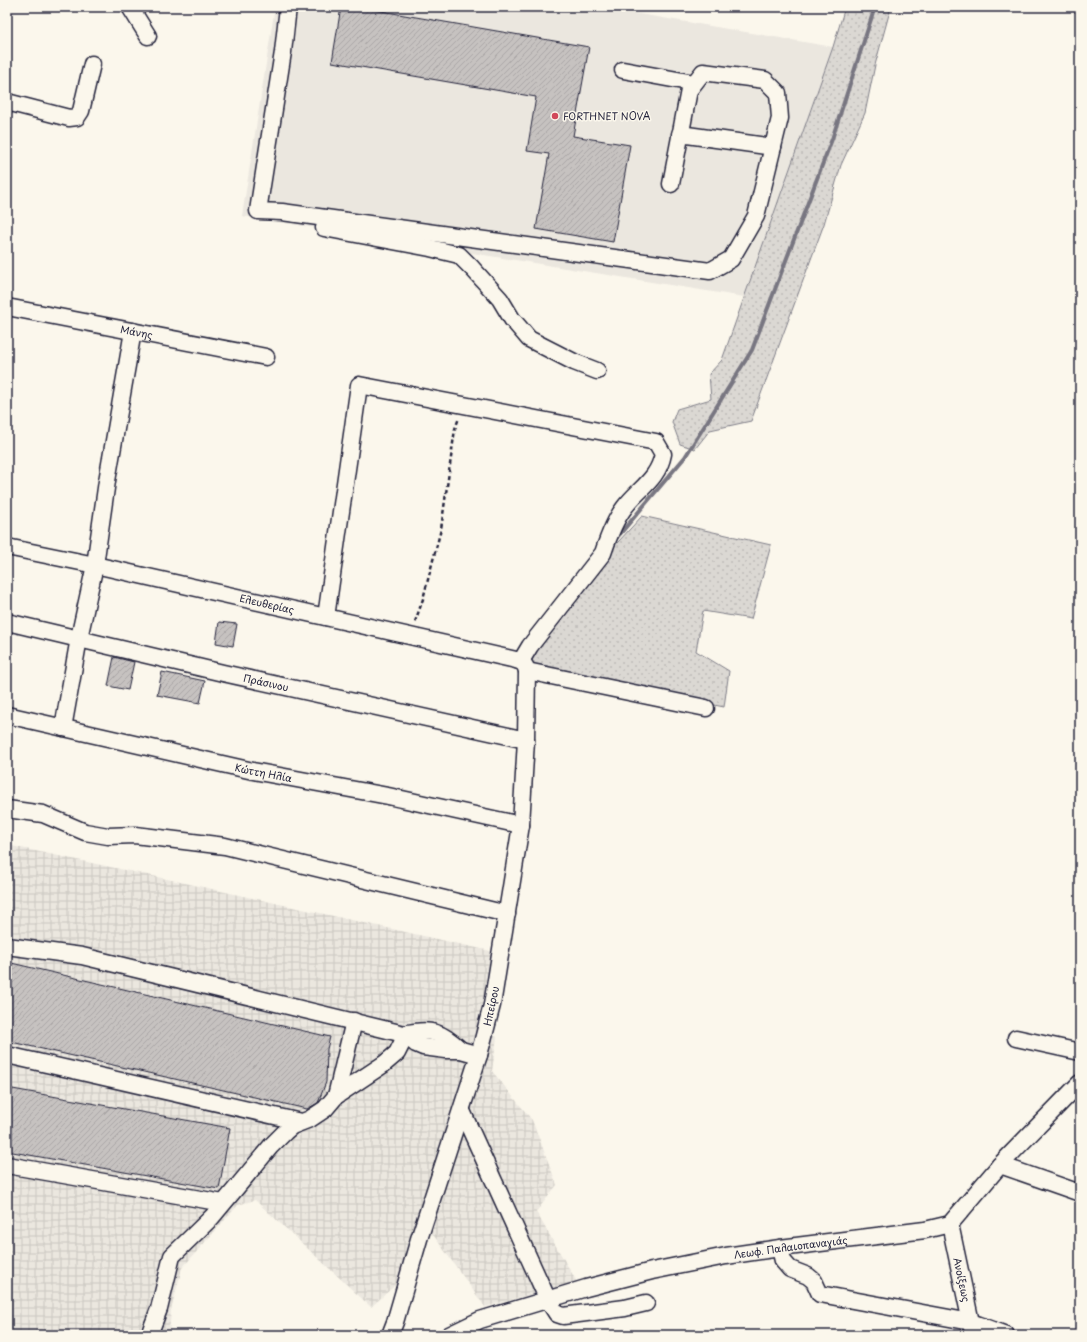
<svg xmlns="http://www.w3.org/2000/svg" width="1087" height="1342" viewBox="0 0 1087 1342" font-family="'Playpen Sans',sans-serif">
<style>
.built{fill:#ebe7df}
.industrial{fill:url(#industrial-grid)}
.green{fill:url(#green-dots);stroke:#7e7d87}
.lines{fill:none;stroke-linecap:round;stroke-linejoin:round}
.stream{stroke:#787681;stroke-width:4}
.building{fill:url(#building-hatch);stroke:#22223b}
.minor-casing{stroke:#22223b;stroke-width:19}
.path{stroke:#22223b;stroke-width:2.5;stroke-dasharray:4 3;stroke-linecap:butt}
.minor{stroke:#fbf7ec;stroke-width:16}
.poi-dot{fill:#d1495b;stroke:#fbf7ec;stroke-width:1.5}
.labels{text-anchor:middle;stroke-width:3;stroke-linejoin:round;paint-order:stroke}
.poi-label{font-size:10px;fill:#22223b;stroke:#fbf7ec;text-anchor:start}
.street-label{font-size:10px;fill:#22223b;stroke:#fbf7ec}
</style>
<defs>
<pattern id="industrial-grid" width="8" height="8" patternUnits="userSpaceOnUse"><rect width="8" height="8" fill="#ebe7df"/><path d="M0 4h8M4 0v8" fill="none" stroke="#c9c6c0"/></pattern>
<pattern id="green-dots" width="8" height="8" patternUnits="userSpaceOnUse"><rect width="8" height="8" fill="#dbd8d3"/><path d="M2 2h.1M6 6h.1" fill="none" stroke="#bcb9b6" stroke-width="1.8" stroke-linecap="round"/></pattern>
<pattern id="building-hatch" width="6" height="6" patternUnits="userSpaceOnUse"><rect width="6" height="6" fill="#c6c2c0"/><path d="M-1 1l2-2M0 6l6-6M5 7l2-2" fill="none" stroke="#aaa6a6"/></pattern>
</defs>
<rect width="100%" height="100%" fill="#fbf7ec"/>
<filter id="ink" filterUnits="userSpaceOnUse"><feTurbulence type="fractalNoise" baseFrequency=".025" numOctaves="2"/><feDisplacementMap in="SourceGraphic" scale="8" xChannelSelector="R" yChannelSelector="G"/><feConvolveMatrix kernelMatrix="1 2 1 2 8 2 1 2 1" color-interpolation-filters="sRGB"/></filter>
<g filter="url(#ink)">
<!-- built -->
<path class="built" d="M275,7H598L833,47L744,297L242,216Z"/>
<!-- industrial -->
<path class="industrial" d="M7,845L176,881L495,952L482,1031L497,1037L492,1071L532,1120L557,1185L536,1212L577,1282L485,1307L434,1236L419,1227L402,1279L371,1307L255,1200L238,1205L182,1268L171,1310L169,1335H7Z"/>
<!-- green -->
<path class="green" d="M845,7H891L875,65L865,113L841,165L824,224L751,421L710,430L695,449L680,444L672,422L677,409L711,399L709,374L722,360L833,47Z
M642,516L771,545L751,619L703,611L696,651L729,671L724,707L533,668L528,652L607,554Z"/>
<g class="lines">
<!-- stream -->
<path class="stream" d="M614,541L685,457L752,350L832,139L875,7"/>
</g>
<!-- building -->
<path class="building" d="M341,7H358L589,47L573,136L630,145L613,242L536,229L549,154L527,151L536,97L332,62Z
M219,622L237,624L233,646L216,643Z
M114,657L134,662L128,690L108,686Z
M162,672L205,681L200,703L157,695Z
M7,962L330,1037L327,1049L326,1082L318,1103L307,1109L7,1041Z
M7,1088L230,1128L219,1189L7,1151Z"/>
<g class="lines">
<defs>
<g id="minor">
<path d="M130,7L148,36"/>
<path d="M288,7L283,52L258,211L282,212L710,271L731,259L756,216L780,118L778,93L765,80L703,72L689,90L671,184"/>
<path d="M623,70L694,83"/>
<path d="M7,102L69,118L77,117L81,111L92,64"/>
<path d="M680,134L773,147"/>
<path d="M324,228L430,248L459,255L472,268L500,299L512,319L529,339L574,362L597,371"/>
<path id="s1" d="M7,307L266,357"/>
<path id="s2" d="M7,547L95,565L516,660C523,662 525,664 527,671L526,740L521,825L492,1005L479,1055L419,1239L395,1322L390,1335"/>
<path d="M326,617L359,385L656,442L663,454C658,480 638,489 624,508C614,521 608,538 603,553L530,646L521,661"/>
<path id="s3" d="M7,622L223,673L526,740"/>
<path d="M527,671L706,708"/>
<path id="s4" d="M7,715L253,771L388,796L521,825"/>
<path d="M63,728L79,638L95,565L107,481L133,331"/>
<path d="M7,809L43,814L85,832L108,836L135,835L225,846L507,914"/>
<path d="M7,946L82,956L404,1034L416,1044L423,1047L446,1050H461L479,1055"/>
<path d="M404,1034C430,1028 441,1031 461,1050"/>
<path d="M1016,1038L1080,1052"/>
<path d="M7,1055L301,1122"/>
<path d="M336,1096L354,1021"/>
<path d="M462,1111L548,1300L557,1314L563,1316L625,1308L646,1303"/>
<path d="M7,1165L223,1203"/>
<path d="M1000,1165L1080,1193"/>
<path id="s5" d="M950,1224L973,1332"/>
<path d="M780,1248L783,1261L790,1269L808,1276L814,1281L820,1294L971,1322L1006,1335"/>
<path d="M149,1335L159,1309L172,1256L212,1217L271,1146L285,1132L292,1126L310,1119L325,1109L336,1096L384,1064L397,1053L402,1043L404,1034"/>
<path id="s6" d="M449,1335L480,1320L586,1288L652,1271L726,1256L780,1248L925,1230L950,1224L1000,1165L1080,1083"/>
</g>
</defs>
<!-- minor casing -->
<use href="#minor" class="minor-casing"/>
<!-- path -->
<path class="path" d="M415,622L423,599L441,529L455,429L459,418"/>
<!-- minor -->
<use href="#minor" class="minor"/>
</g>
</g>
<!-- markers -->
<circle class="poi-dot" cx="555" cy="116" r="4"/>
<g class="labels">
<!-- poi labels -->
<g class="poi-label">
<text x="563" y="120">FORTHNET NOVA</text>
</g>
<!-- street labels -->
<g class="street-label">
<text dy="4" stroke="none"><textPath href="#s1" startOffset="132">Μάνης</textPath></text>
<text dy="4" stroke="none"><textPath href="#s2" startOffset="266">Ελευθερίας</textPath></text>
<text dy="4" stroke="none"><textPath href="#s3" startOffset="266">Πράσινου</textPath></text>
<text dy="4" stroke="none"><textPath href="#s4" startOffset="263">Κώττη Ηλία</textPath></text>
<text transform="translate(491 1006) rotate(-78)" y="4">Ηπείρου</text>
<text dy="4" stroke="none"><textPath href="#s6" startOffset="354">Λεωφ. Παλαιοπαναγιάς</textPath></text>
<text dy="4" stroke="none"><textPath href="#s5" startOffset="57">Ανοίξεως</textPath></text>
</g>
</g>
<!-- margin -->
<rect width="1087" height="1342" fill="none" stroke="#fbf7ec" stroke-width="24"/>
<rect x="12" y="12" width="1063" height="1318" fill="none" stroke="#22223b" stroke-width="1.5" filter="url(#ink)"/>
</svg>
